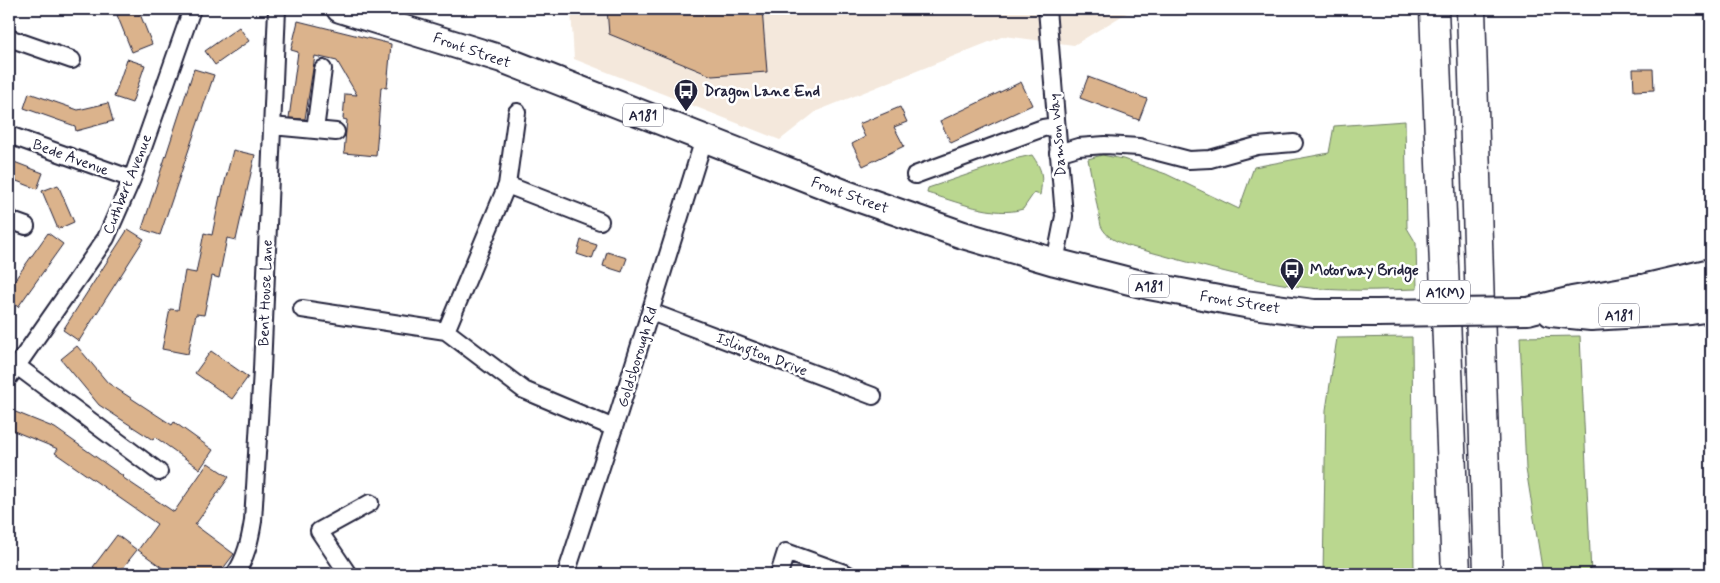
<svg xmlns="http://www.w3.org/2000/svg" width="1720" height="583" viewBox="0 0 1720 583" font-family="Mynerve,sans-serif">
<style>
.built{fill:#f4e8dc}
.green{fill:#bad78f;stroke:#6e7c65}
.building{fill:#dbb38c;stroke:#22223b}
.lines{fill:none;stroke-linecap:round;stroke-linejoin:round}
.minor-casing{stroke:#22223b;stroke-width:20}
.secondary-casing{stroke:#22223b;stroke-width:28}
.primary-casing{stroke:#22223b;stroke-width:30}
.motorway-casing{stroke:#22223b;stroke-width:31}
.minor{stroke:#fff;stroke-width:16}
.secondary{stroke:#fff;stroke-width:24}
.primary{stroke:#fff;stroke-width:26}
.motorway{stroke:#fff;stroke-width:28}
.primary-bridge-casing{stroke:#22223b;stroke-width:30;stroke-linecap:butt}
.primary-bridge{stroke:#fff;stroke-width:26}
.labels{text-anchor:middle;stroke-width:5;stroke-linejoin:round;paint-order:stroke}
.shield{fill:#fff;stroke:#646476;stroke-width:1}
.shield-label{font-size:14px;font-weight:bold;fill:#22223b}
.street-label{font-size:15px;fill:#22223b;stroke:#fff}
.poi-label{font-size:15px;font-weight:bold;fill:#22223b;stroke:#fff;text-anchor:start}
</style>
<rect width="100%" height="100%" fill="#fff"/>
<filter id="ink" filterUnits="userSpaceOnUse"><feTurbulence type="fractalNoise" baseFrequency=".02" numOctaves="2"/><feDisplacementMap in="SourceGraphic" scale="10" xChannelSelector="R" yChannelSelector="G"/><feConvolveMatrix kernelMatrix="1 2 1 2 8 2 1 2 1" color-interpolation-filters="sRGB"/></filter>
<g filter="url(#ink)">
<!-- built -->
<path class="built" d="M571,9H1133L1074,45L1004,36L817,111L780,140L574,59Z"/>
<!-- green -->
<path class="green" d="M1405,121L1407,228L1416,243L1417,289C1379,290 1340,292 1302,287C1243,279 1185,261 1128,246C1116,241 1107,238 1101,226L1088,159L1102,155L1123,159L1166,174L1239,209L1254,167L1329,153L1334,126Z
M1032,155C1043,171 1043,176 1040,195L1034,193L1023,209C994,218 955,201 927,193L928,188L1014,159Z
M1580,336L1591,574H1543L1526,469L1520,337Z
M1412,337L1414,574H1323L1326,410L1337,338Z"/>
<!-- building -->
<path class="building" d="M133,9H138L152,44L132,52L117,15Z
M607,9H762L767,72L712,76L609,34Z
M298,21L391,44L387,88L381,87L376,156L344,153L347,120L343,119L345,94L357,95L337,61L315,56L305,119L289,118L298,52L291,50Z
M239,27L249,41L215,65L205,51Z
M127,59L145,65L132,103L114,97Z
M194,69L214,75L160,235L142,229Z
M1633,69H1653L1654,90L1634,91Z
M1088,77L1147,99L1139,120L1080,98Z
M1021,82L1032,105L951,143L940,121Z
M29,93L78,110L108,103L113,121L76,131L75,126L24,108Z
M900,107L907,122L894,127L904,146L863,166L852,144L865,137L859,124Z
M233,150L255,155L236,240L227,238L219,278L212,276L204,315L196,314L188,354L162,349L170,309L178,310L185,271L196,273L204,233L212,235L220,196L221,197Z
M9,160L43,173L37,189L9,178Z
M58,185L74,222L58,229L42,191Z
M128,229L144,239L79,341L63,330Z
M48,233L63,244L18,307L9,300V288Z
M581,240L597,245L592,259L577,254Z
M607,252L627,258L622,272L603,266Z
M77,346L108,383L172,425L174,422L213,450L200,469L155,437L153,440L99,405L61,359Z
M211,351L248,377L232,399L195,373Z
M13,411L55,428L123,476L122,477L174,512L208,463L229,477L195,525L234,554L219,574H171L138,550L157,524L55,453L58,449L9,429V423Z
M117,535L137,550L118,574H102L93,567Z"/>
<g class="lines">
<defs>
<path id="minor" d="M1047,9L1064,216L1055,262
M9,38L72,60
M272,126L315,130L323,69
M315,130L336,132
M9,135L132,179
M1058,153L1078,147L1105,145L1139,147L1189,160L1210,159L1257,146L1294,143
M915,175L1043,128L1056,126
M507,185L517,112
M9,217L12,221L26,226
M302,309L446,331L524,390L614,428
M651,312L873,396
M446,331L507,185L600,221
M17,366L159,472
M9,377L106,238L132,179L192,9
M235,574C246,558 250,540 253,521L262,370L277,9
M348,574L319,531L370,503
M566,574L619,412L704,139
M779,574L786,552L847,574"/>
<path id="secondary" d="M1647,286L1711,271"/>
<path id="primary" d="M340,9L502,59L849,195L963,235L1055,262L1149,286L1245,304L1314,313H1377
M1528,311L1572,300L1640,288L1696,294L1711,291
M1551,313L1591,317L1691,311L1711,308"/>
<path id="motorway" d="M1434,9L1456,574
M1471,9L1488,574"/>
</defs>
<!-- minor casing -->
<use href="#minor" class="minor-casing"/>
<!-- secondary casing -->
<use href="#secondary" class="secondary-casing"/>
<!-- primary casing -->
<use href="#primary" class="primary-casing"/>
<!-- motorway casing -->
<use href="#motorway" class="motorway-casing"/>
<!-- minor -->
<use href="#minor" class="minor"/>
<!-- secondary -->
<use href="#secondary" class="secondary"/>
<!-- primary -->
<use href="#primary" class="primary"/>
<!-- motorway -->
<use href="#motorway" class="motorway"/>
<defs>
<path id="primary-bridge" d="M1377,313L1528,311"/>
</defs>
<!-- primary-bridge casing -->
<use href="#primary-bridge" class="primary-bridge-casing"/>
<!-- primary-bridge -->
<use href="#primary-bridge" class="primary-bridge"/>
</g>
</g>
<!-- icons -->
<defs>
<symbol id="bus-pin" viewBox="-11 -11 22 30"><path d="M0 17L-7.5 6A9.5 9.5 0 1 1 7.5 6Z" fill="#22223b" stroke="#fff"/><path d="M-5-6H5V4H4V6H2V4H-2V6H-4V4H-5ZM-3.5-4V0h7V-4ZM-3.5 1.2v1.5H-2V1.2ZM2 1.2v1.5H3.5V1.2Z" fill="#fff"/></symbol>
</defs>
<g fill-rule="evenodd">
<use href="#bus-pin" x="672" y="77" width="28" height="38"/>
<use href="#bus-pin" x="1278" y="256" width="28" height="38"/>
</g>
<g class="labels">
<!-- shield labels -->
<g class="shield">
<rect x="623" y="103.5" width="40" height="23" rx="4"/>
<rect x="1129" y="274.5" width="40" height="23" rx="4"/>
<rect x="1420" y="280.5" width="50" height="23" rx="4"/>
<rect x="1599" y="303.5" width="40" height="23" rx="4"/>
</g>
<g class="shield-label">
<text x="643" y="120">A181</text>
<text x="1149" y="291">A181</text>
<text x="1445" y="297">A1(M)</text>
<text x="1619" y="320">A181</text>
</g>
<!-- street labels -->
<g class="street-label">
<text transform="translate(472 50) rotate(19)" y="5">Front Street</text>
<text transform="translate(1057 135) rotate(-95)" y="5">Damson Way</text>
<text transform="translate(71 157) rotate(20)" y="5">Bede Avenue</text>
<text transform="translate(127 184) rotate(-68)" y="5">Cuthbert Avenue</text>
<text transform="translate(850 195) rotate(20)" y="5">Front Street</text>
<text transform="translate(265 293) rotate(-88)" y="5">Bent House Lane</text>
<text transform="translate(1240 302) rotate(9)" y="5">Front Street</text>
<text transform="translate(762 354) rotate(21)" y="5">Islington Drive</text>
<text transform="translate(637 357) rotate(-73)" y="5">Goldsborough Rd</text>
</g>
<!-- poi labels -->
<g class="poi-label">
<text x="704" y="96">Dragon Lane End</text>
<text x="1310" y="275">Motorway Bridge</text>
</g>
</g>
<!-- margin -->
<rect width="1720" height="583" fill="none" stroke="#fff" stroke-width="30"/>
<rect x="15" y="15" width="1690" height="553" fill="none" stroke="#22223b" stroke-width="2" filter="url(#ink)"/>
</svg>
